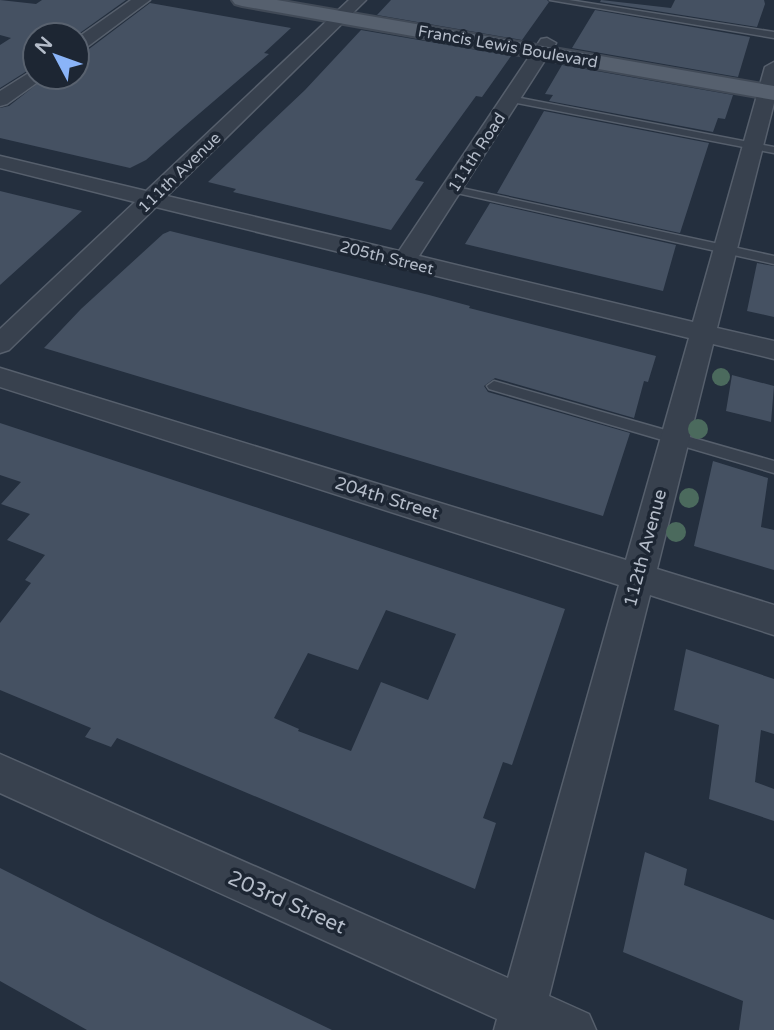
<svg xmlns="http://www.w3.org/2000/svg" width="774" height="1030" viewBox="0 0 774 1030" font-family="'Varela Round',sans-serif">
<style>
.building{fill:#455162;fill-rule:evenodd}
.lines{fill:none;stroke-linecap:round;stroke-linejoin:round}
.lane-casing{stroke:#565f6c;stroke-width:3}
.street-casing{stroke:#565f6c;stroke-width:3}
.primary-casing{stroke:#414a57;stroke-width:4}
.lane{fill:#38414e;fill-rule:evenodd}
.street{fill:#38414e;fill-rule:evenodd}
.primary{fill:#56606e;fill-rule:evenodd}
.tree{fill:#4b6a5d}
.labels{text-anchor:middle;stroke-width:7;stroke-linejoin:round;paint-order:stroke}
.far-street-label{font-size:16px;fill:#b4bcc9;stroke:#1d2633}
.street-label{font-size:18px;fill:#b4bcc9;stroke:#1d2633}
.near-street-label{font-size:21px;fill:#b4bcc9;stroke:#1d2633}
</style>
<rect width="100%" height="100%" fill="#242f3e"/>
<!-- building -->
<path class="building" d="M0,0L36,4L42,0H126L77,35H35V66L0,88V45L11,38L0,35Z
M391,0H547L549,2L522,40L377,15Z
M601,0L671,8L675,0H764L765,4L757,27L600,2Z
M150,3L291,28L264,53L269,54L186,125L146,160L130,168L0,138V108L9,106L46,77H77V53L85,52Z
M595,10L750,37L738,77L572,48Z
M361,30L511,56L482,97L476,96L415,180L424,182L391,230L233,192L236,189L208,182L305,90Z
M562,65L733,95L725,119L718,118L713,132L549,101L553,95L545,94Z
M544,111L709,143L680,233L497,193Z
M0,191L82,211L0,285Z
M490,203L676,245L663,291L465,244Z
M170,231L429,295L470,306L469,308L656,356L648,382L644,381L634,418L495,378L484,386L488,392L630,433L603,516L44,348L81,309L163,234Z
M757,263L774,266V317L747,311Z
M732,375L774,386L771,422L726,411Z
M0,423L565,609L512,765L503,762L483,818L496,823L475,889L117,738L111,747L85,737L91,728L0,690V623L31,583L25,580L45,555L7,540L30,514L1,504L21,482L0,475ZM386,610L456,634L428,700L381,682L351,751L298,731L299,729L274,718L308,653L358,670Z
M713,461L768,478L761,527L774,530V570L694,546Z
M686,649L774,679V734L761,730L755,782L774,789V821L709,799L719,725L674,710Z
M645,852L687,869L684,885L774,920V1030H739L743,1001L623,952Z
M0,868L97,917L332,1030H87L0,981Z"/>
<g class="lines">
<defs>
<path id="lane" d="M550,0H569L774,32V38Z
M510,96L774,147V153L507,101V97Z
M452,186L774,256V264L448,191L447,189Z
M494,381L774,461V473L489,389L487,386Z"/>
<path id="street" d="M131,0H150L83,50L77,51V38Z
M349,0H366L167,196L399,251L541,39L547,38L556,43L419,256L693,322L765,67L774,62V103L717,328L774,341V359L713,344L657,569L774,605V635L650,595L549,996L589,1014L596,1030H494L497,1019L0,793V754L508,978L619,585L0,387V368L626,560L689,338L156,207L9,350L0,353V329L135,202L0,168V156L146,191Z
M35,69V77H43L42,79L7,104L0,106V91Z"/>
<path id="primary" d="M232,0H277L774,86V100L242,6L235,4Z"/>
</defs>
<!-- lane casing -->
<use href="#lane" class="lane-casing"/>
<!-- street casing -->
<use href="#street" class="street-casing"/>
<!-- primary casing -->
<use href="#primary" class="primary-casing"/>
<!-- lane -->
<use href="#lane" class="lane"/>
<!-- street -->
<use href="#street" class="street"/>
<!-- primary -->
<use href="#primary" class="primary"/>
</g>
<!-- trees -->
<g class="tree">
<circle cx="721" cy="377" r="9"/>
<circle cx="698" cy="429" r="10"/>
<circle cx="689" cy="498" r="10"/>
<circle cx="676" cy="532" r="10"/>
</g>
<g class="labels">
<!-- far-street labels -->
<g class="far-street-label">
<text transform="translate(508 46) rotate(10)" y="6">Francis Lewis Boulevard</text>
<text transform="translate(476 152) rotate(-57)" y="6">111th Road</text>
<text transform="translate(179 172) rotate(-44)" y="6">111th Avenue</text>
<text transform="translate(387 257) rotate(14)" y="6">205th Street</text>
</g>
<!-- street labels -->
<g class="street-label">
<text transform="translate(387 498) rotate(17)" y="6">204th Street</text>
<text transform="translate(645 548) rotate(-75)" y="6">112th Avenue</text>
</g>
<!-- near-street labels -->
<g class="near-street-label">
<text transform="translate(287 902) rotate(24)" y="7">203rd Street</text>
</g>
</g>
<!-- north arrow -->
<g transform="translate(56 56) rotate(311)"><circle r="33" fill="#1d2633" stroke="#59626f" stroke-width="2"/>
<path d="M0-5L12 26L0 18L-12 26Z" fill="#8ab4f8"/>
<text y="-10" font-size="19" font-weight="bold" text-anchor="middle" fill="#b4bcc9">N</text>
</g>
</svg>
